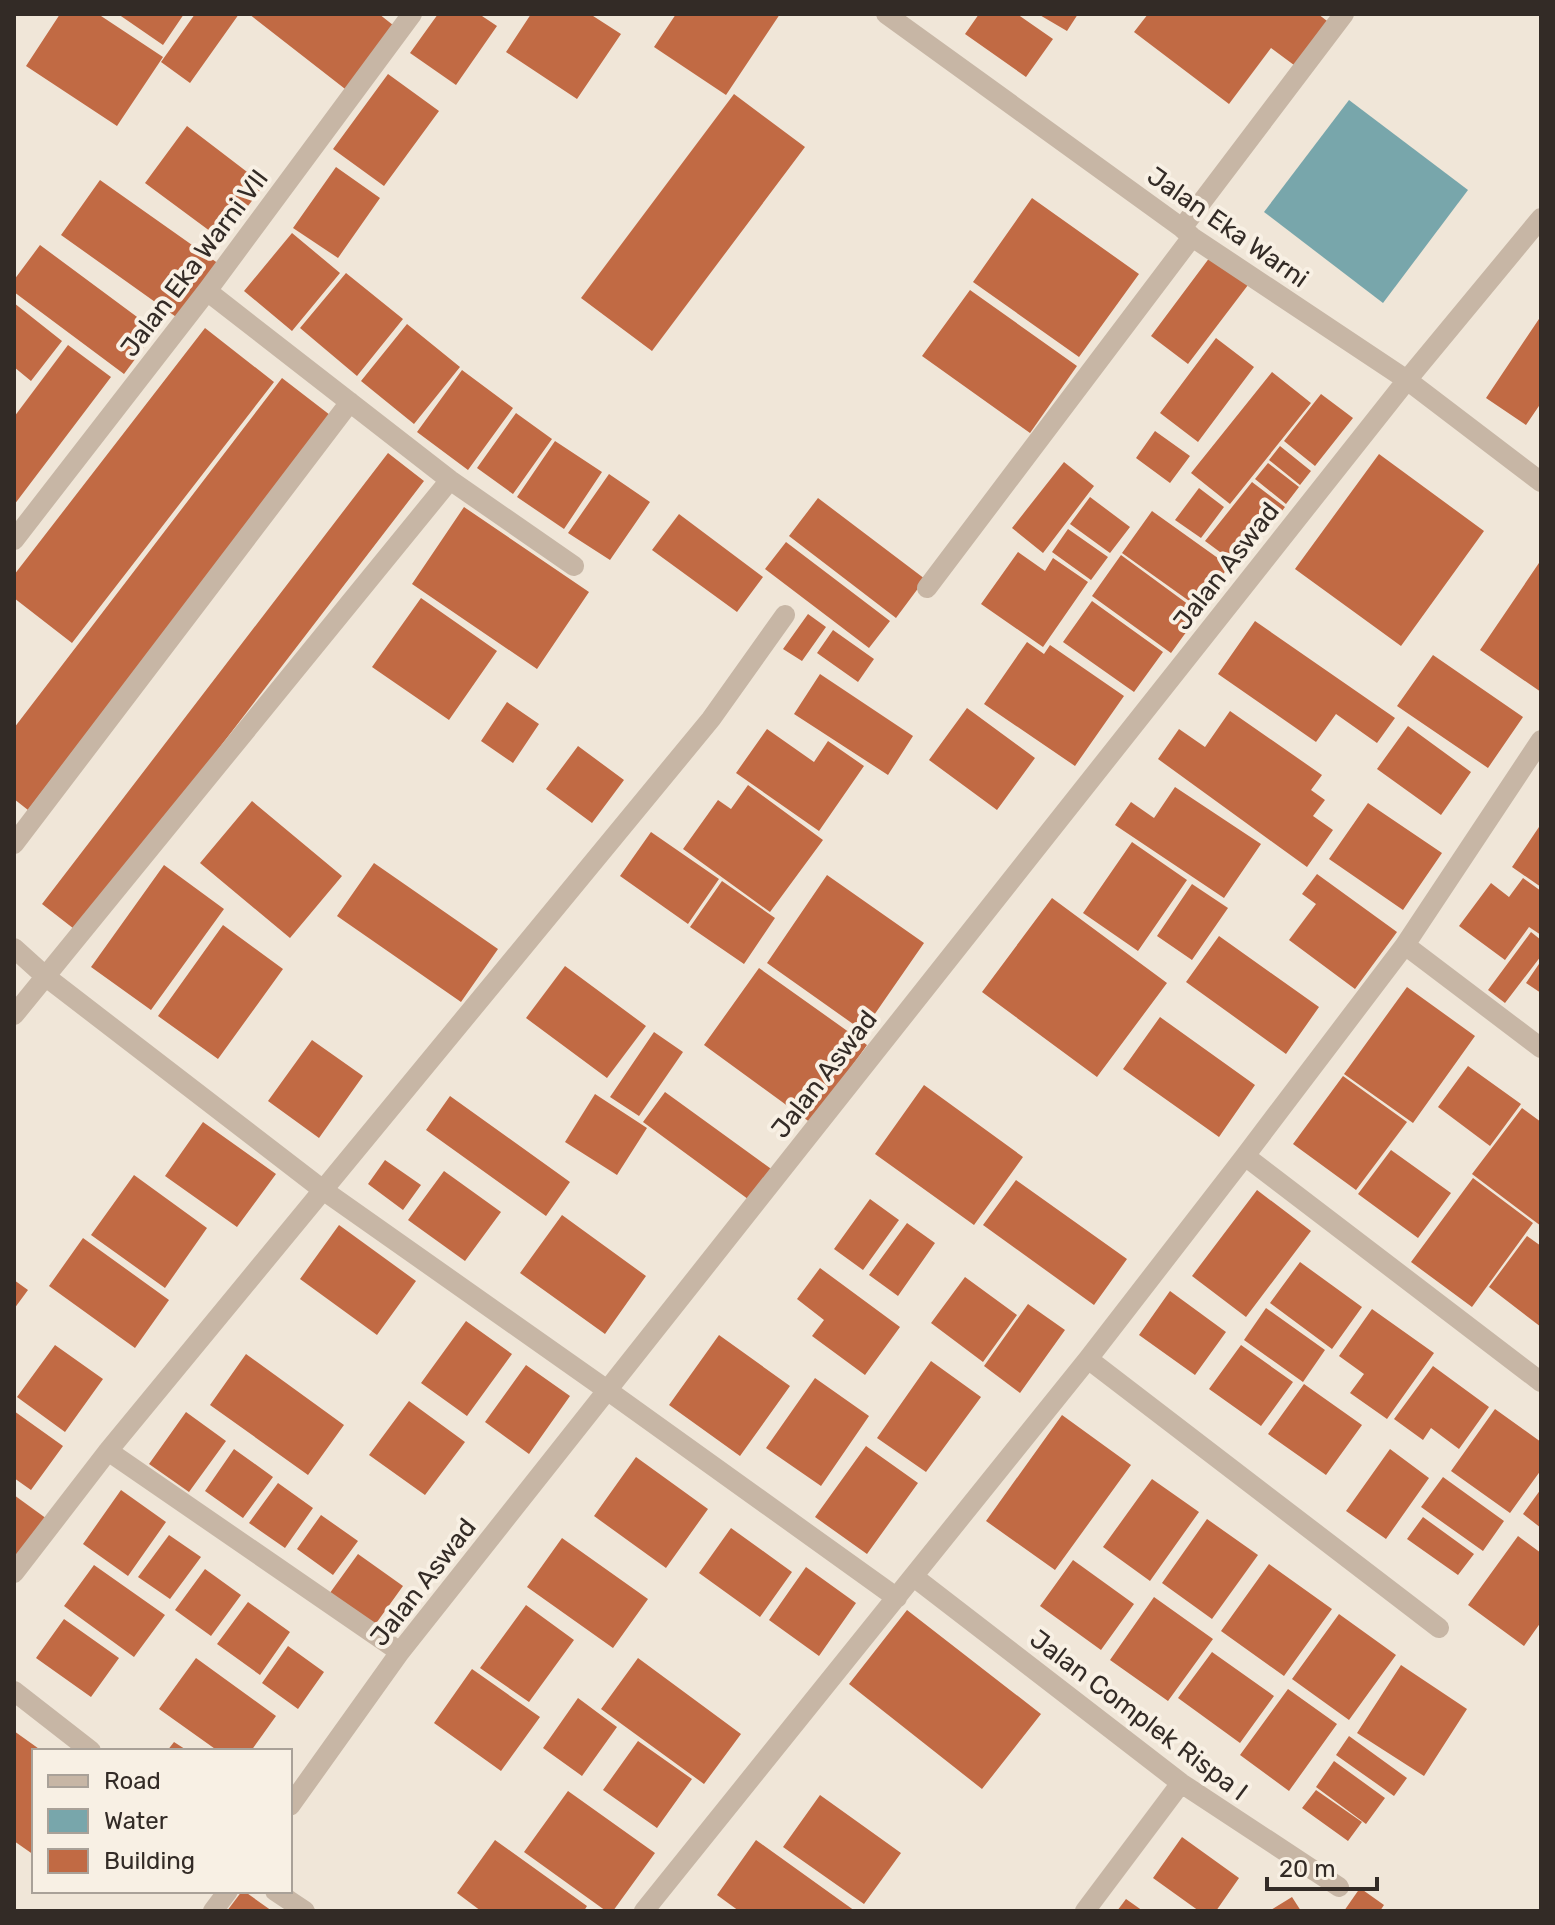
<svg xmlns="http://www.w3.org/2000/svg" width="1555" height="1925" viewBox="0 0 1555 1925" font-family="Rubik,sans-serif">
<style>
.water{fill:#78a6ab}
.building{fill:#c16a44}
.lines{fill:none;stroke-linecap:round;stroke-linejoin:round}
.minor{stroke:#c7b6a5;stroke-width:20}
.labels{text-anchor:middle;stroke-width:8;stroke-linejoin:round;paint-order:stroke}
.street-label{font-size:26px;fill:#332b26;stroke:#f8f0e4}
</style>
<rect width="100%" height="100%" fill="#f0e6d8"/>
<!-- water -->
<path class="water" d="M1349,100L1468,190L1383,303L1264,212Z"/>
<!-- building -->
<path class="building" d="M60,14H98L163,57L117,126L26,66Z
M118,14H184L163,45Z
M195,14H239L190,83L161,62Z
M249,14H379L398,29L349,92Z
M438,14H479L497,26L456,85L410,53Z
M531,14H590L621,34L577,99L506,52Z
M676,14H780L726,95L654,47Z
M979,14H1017L1053,39L1026,77L965,34Z
M1038,14H1078L1067,31Z
M1148,14H1318L1331,24L1298,68L1271,48L1229,104L1134,32Z
M388,74L439,111L384,186L333,149Z
M734,94L805,147L652,351L581,298Z
M187,126L264,185L222,240L145,183Z
M336,167L380,198L338,258L293,228Z
M100,180L219,264L179,319L61,235Z
M1032,198L1139,274L1079,357L973,282Z
M292,233L340,273L292,331L244,291Z
M40,245L156,331L124,374L14,292V280Z
M1210,257L1248,285L1188,364L1151,336Z
M346,273L403,319L357,376L300,328Z
M970,290L1077,366L1030,433L922,356Z
M14,303L62,341L31,381L14,367Z
M1541,316V403L1526,425L1486,398Z
M407,324L460,367L414,424L361,381Z
M205,328L274,382L72,643L14,598V575Z
M1216,338L1254,367L1198,442L1160,413Z
M68,345L111,377L14,505V417Z
M462,370L513,408L468,470L417,432Z
M1272,372L1311,403L1230,504L1191,473Z
M282,378L330,415L28,810L14,799V728Z
M1321,394L1353,418L1315,466L1284,441Z
M516,413L552,439L513,494L477,468Z
M1155,431L1190,456L1170,483L1136,458Z
M555,441L602,472L564,529L517,497Z
M1280,446L1311,471L1300,485L1269,460Z
M388,453L424,481L78,932L42,904Z
M1379,454L1484,531L1401,646L1295,569Z
M1064,462L1094,486L1043,553L1012,528Z
M1268,463L1299,487L1286,504L1255,479Z
M609,474L650,502L610,560L568,533Z
M1252,482L1285,507L1239,566L1205,541Z
M1199,488L1224,507L1201,538L1175,520Z
M1090,497L1130,527L1110,553L1070,524Z
M818,498L925,579L896,618L789,536Z
M464,507L589,592L537,669L412,584Z
M1152,511L1229,566L1199,608L1122,553Z
M679,514L763,577L737,612L652,550Z
M1068,529L1108,557L1091,580L1052,552Z
M786,542L890,621L869,648L765,569Z
M1018,552L1045,571L1053,558L1088,582L1043,647L981,604Z
M1121,555L1200,613L1171,653L1092,596Z
M1541,560V692L1480,650Z
M421,598L497,651L449,720L372,667Z
M1092,601L1163,652L1134,692L1063,642Z
M808,614L826,627L802,661L783,649Z
M1255,621L1395,718L1377,743L1336,714L1316,742L1218,674Z
M833,630L874,659L858,682L817,653Z
M1027,642L1044,654L1050,645L1124,696L1075,766L984,704Z
M1433,655L1523,717L1488,768L1397,706Z
M820,674L913,736L888,775L794,714Z
M507,702L539,724L513,763L481,741Z
M967,708L1035,758L997,810L929,760Z
M1230,711L1322,775L1311,790L1325,800L1313,816L1333,830L1307,867L1158,759L1179,729L1205,747Z
M1408,726L1471,772L1441,815L1377,769Z
M767,729L814,762L828,741L864,766L819,831L736,773Z
M578,746L624,780L592,823L546,789Z
M748,785L823,840L770,912L683,849L718,800L731,809Z
M1175,787L1261,844L1224,898L1115,825L1131,802L1154,818Z
M252,801L342,876L290,938L200,863Z
M1368,803L1442,853L1403,910L1329,859Z
M1541,824V887L1512,867Z
M651,832L719,879L688,924L620,876Z
M1132,842L1187,880L1138,951L1083,913Z
M374,863L498,949L461,1002L337,916Z
M164,865L224,909L151,1010L91,967Z
M1317,874L1397,932L1355,989L1289,940L1316,904L1302,894Z
M827,875L924,943L863,1031L767,963Z
M1523,878L1541,891V935L1529,927L1505,960L1459,926L1491,883L1509,897Z
M722,881L775,918L744,964L690,927Z
M1192,884L1228,908L1192,960L1157,936Z
M1052,898L1167,983L1097,1077L982,992Z
M223,925L283,969L218,1059L158,1016Z
M1531,932L1541,940V956L1505,1003L1488,990Z
M1219,936L1319,1007L1286,1054L1186,982Z
M1541,961V993L1526,983Z
M565,966L646,1026L607,1078L526,1018Z
M759,968L867,1045L811,1123L704,1045Z
M1407,987L1475,1036L1413,1123L1344,1074Z
M1160,1017L1255,1085L1219,1137L1123,1069Z
M654,1032L683,1052L639,1116L610,1097Z
M312,1040L363,1076L319,1138L268,1101Z
M1468,1066L1521,1104L1490,1146L1438,1107Z
M1343,1076L1407,1122L1356,1190L1293,1144Z
M924,1085L1023,1157L974,1225L875,1154Z
M665,1092L774,1171L752,1202L643,1122Z
M595,1094L647,1128L617,1175L565,1142Z
M450,1096L570,1182L546,1216L426,1130Z
M1522,1108L1541,1122V1226L1472,1174Z
M203,1122L276,1174L237,1227L165,1176Z
M1391,1150L1451,1193L1418,1238L1358,1194Z
M385,1160L421,1185L403,1210L368,1184Z
M444,1171L501,1212L465,1261L408,1220Z
M134,1175L207,1228L165,1288L91,1235Z
M1473,1178L1533,1223L1472,1307L1411,1262Z
M1016,1180L1127,1259L1094,1305L983,1225Z
M1257,1190L1311,1231L1246,1317L1192,1276Z
M870,1199L899,1220L863,1270L834,1249Z
M562,1215L646,1276L605,1334L520,1273Z
M907,1223L935,1243L898,1296L869,1275Z
M339,1225L416,1281L377,1335L300,1279Z
M1527,1236L1541,1246V1327L1489,1287Z
M83,1238L169,1300L135,1348L49,1286Z
M1300,1262L1362,1307L1332,1349L1270,1303Z
M820,1268L900,1327L865,1375L812,1336L824,1320L797,1299Z
M965,1277L1017,1315L983,1362L931,1323Z
M14,1280L28,1290L14,1309Z
M1170,1291L1226,1332L1195,1375L1139,1335Z
M1028,1304L1065,1330L1020,1393L984,1366Z
M1266,1308L1325,1350L1303,1382L1244,1340Z
M1372,1309L1434,1353L1387,1419L1350,1393L1364,1374L1339,1356Z
M466,1321L512,1354L467,1416L421,1383Z
M719,1335L790,1386L740,1456L669,1405Z
M55,1345L103,1379L65,1432L17,1397Z
M1241,1345L1293,1382L1261,1426L1209,1389Z
M246,1354L344,1425L308,1475L210,1405Z
M931,1361L981,1397L926,1472L877,1438Z
M526,1365L570,1396L529,1454L485,1422Z
M1433,1366L1489,1407L1459,1449L1431,1428L1423,1440L1394,1419Z
M815,1378L869,1416L821,1486L766,1448Z
M1304,1384L1362,1425L1326,1475L1268,1434Z
M409,1401L465,1442L425,1495L369,1455Z
M1495,1409L1541,1442V1470L1510,1513L1451,1471Z
M14,1411L63,1446L31,1490L14,1478Z
M186,1412L226,1441L189,1492L149,1464Z
M1062,1415L1131,1465L1055,1570L986,1521Z
M866,1446L918,1483L867,1554L815,1517Z
M234,1449L273,1477L243,1518L205,1491Z
M1390,1449L1429,1478L1386,1539L1346,1511Z
M636,1457L708,1509L666,1568L594,1516Z
M1443,1477L1504,1521L1483,1551L1421,1507Z
M1152,1479L1199,1512L1150,1581L1103,1547Z
M278,1483L313,1508L285,1548L249,1523Z
M1541,1489V1528L1523,1514Z
M121,1490L166,1522L128,1576L83,1544Z
M14,1495L47,1519L14,1565Z
M321,1515L358,1541L333,1575L297,1549Z
M1423,1517L1474,1554L1458,1575L1407,1539Z
M1207,1519L1258,1555L1212,1619L1162,1583Z
M731,1528L792,1572L760,1617L699,1573Z
M169,1535L201,1557L170,1599L138,1577Z
M1518,1536L1541,1553V1622L1524,1646L1468,1605Z
M562,1538L648,1599L613,1648L527,1587Z
M358,1554L403,1586L372,1629L327,1597Z
M1073,1560L1134,1604L1101,1650L1040,1606Z
M1269,1564L1332,1609L1284,1676L1221,1631Z
M94,1565L165,1615L134,1657L64,1606Z
M806,1567L856,1603L819,1656L769,1620Z
M205,1569L241,1595L211,1636L175,1610Z
M1154,1597L1213,1639L1168,1701L1110,1660Z
M248,1602L290,1632L260,1675L217,1644Z
M526,1605L574,1640L529,1702L480,1668Z
M907,1610L1041,1714L982,1789L849,1684Z
M1339,1614L1396,1655L1349,1720L1292,1679Z
M64,1619L119,1658L91,1697L36,1658Z
M288,1646L324,1672L298,1709L262,1683Z
M1212,1652L1274,1696L1240,1743L1178,1698Z
M196,1658L276,1716L251,1751H218L159,1709Z
M638,1658L741,1734L704,1784L601,1709Z
M1401,1665L1467,1709L1424,1776L1357,1733Z
M472,1669L540,1717L501,1771L434,1723Z
M1288,1689L1337,1724L1289,1791L1240,1755Z
M578,1698L617,1727L582,1776L543,1748Z
M14,1731L42,1751H34V1855L14,1841Z
M1349,1736L1407,1778L1394,1796L1336,1755Z
M638,1741L692,1779L657,1828L603,1790Z
M174,1742L188,1751H167Z
M1334,1761L1385,1798L1366,1824L1316,1787Z
M1316,1790L1362,1822L1348,1841L1302,1808Z
M568,1791L655,1853L613,1911H606L524,1852Z
M820,1795L901,1853L864,1904L783,1847Z
M1182,1837L1239,1878L1216,1911H1199L1153,1878Z
M495,1840L587,1906L584,1911H481L457,1893Z
M756,1840L855,1911H739L717,1895Z
M1360,1888L1384,1905L1380,1911H1344Z
M242,1891H244L272,1911H227Z
M1292,1897L1301,1911H1269Z
M1126,1899L1143,1911H1117Z"/>
<g class="lines">
<!-- minor -->
<path class="minor" d="M886,14L1182,228L1192,237L1407,380L1541,482
M1182,228L1344,14
M207,291L450,480L574,566
M14,540L207,291L412,14
M927,588L1192,237
M14,844L350,402
M1405,945L1541,1048
M14,948L45,976L323,1190L607,1390L897,1598
M14,1015L450,480
M1245,1156L1541,1382
M1088,1359L1439,1628
M108,1451L400,1652
M14,1573L108,1451L711,719L785,615
M914,1577L1181,1783L1339,1887
M14,1691L91,1751
M290,1806L400,1652L1407,380L1541,218
M275,1891L305,1911
M213,1911L228,1891
M644,1911L1088,1359L1245,1156L1405,945L1541,740
M1085,1911L1181,1783"/>
</g>
<g class="labels">
<!-- street labels -->
<g class="street-label">
<text transform="translate(1228 227) rotate(35)" y="9">Jalan Eka Warni</text>
<text transform="translate(194 263) rotate(-53)" y="9">Jalan Eka Warni VII</text>
<text transform="translate(1226 566) rotate(-52)" y="9">Jalan Aswad</text>
<text transform="translate(824 1074) rotate(-52)" y="9">Jalan Aswad</text>
<text transform="translate(423 1582) rotate(-52)" y="9">Jalan Aswad</text>
<text transform="translate(1139 1715) rotate(37)" y="9">Jalan Complek Rispa I</text>
</g>
</g>
<!-- border -->
<rect width="1555" height="1925" fill="none" stroke="#332b26" stroke-width="32"/>
<!-- legend -->
<rect x="32" y="1749" width="260" height="144" fill="#f8f0e4" stroke="#a9a198" stroke-width="2"/>
<rect x="48" y="1775" width="40" height="12" fill="#c7b6a5" stroke="#a9a198" stroke-width="2"/>
<text x="104" y="1789" font-size="24" fill="#332b26">Road</text>
<rect x="48" y="1809" width="40" height="24" fill="#78a6ab" stroke="#a9a198" stroke-width="2"/>
<text x="104" y="1829" font-size="24" fill="#332b26">Water</text>
<rect x="48" y="1849" width="40" height="24" fill="#c16a44" stroke="#a9a198" stroke-width="2"/>
<text x="104" y="1869" font-size="24" fill="#332b26">Building</text>
<!-- scale -->
<path d="M1267 1877v12h110v-12" fill="none" stroke="#332b26" stroke-width="4"/>
<text x="1279" y="1877" font-size="24" fill="#332b26" stroke="#f8f0e4" stroke-width="6" paint-order="stroke">20 m</text>
</svg>
